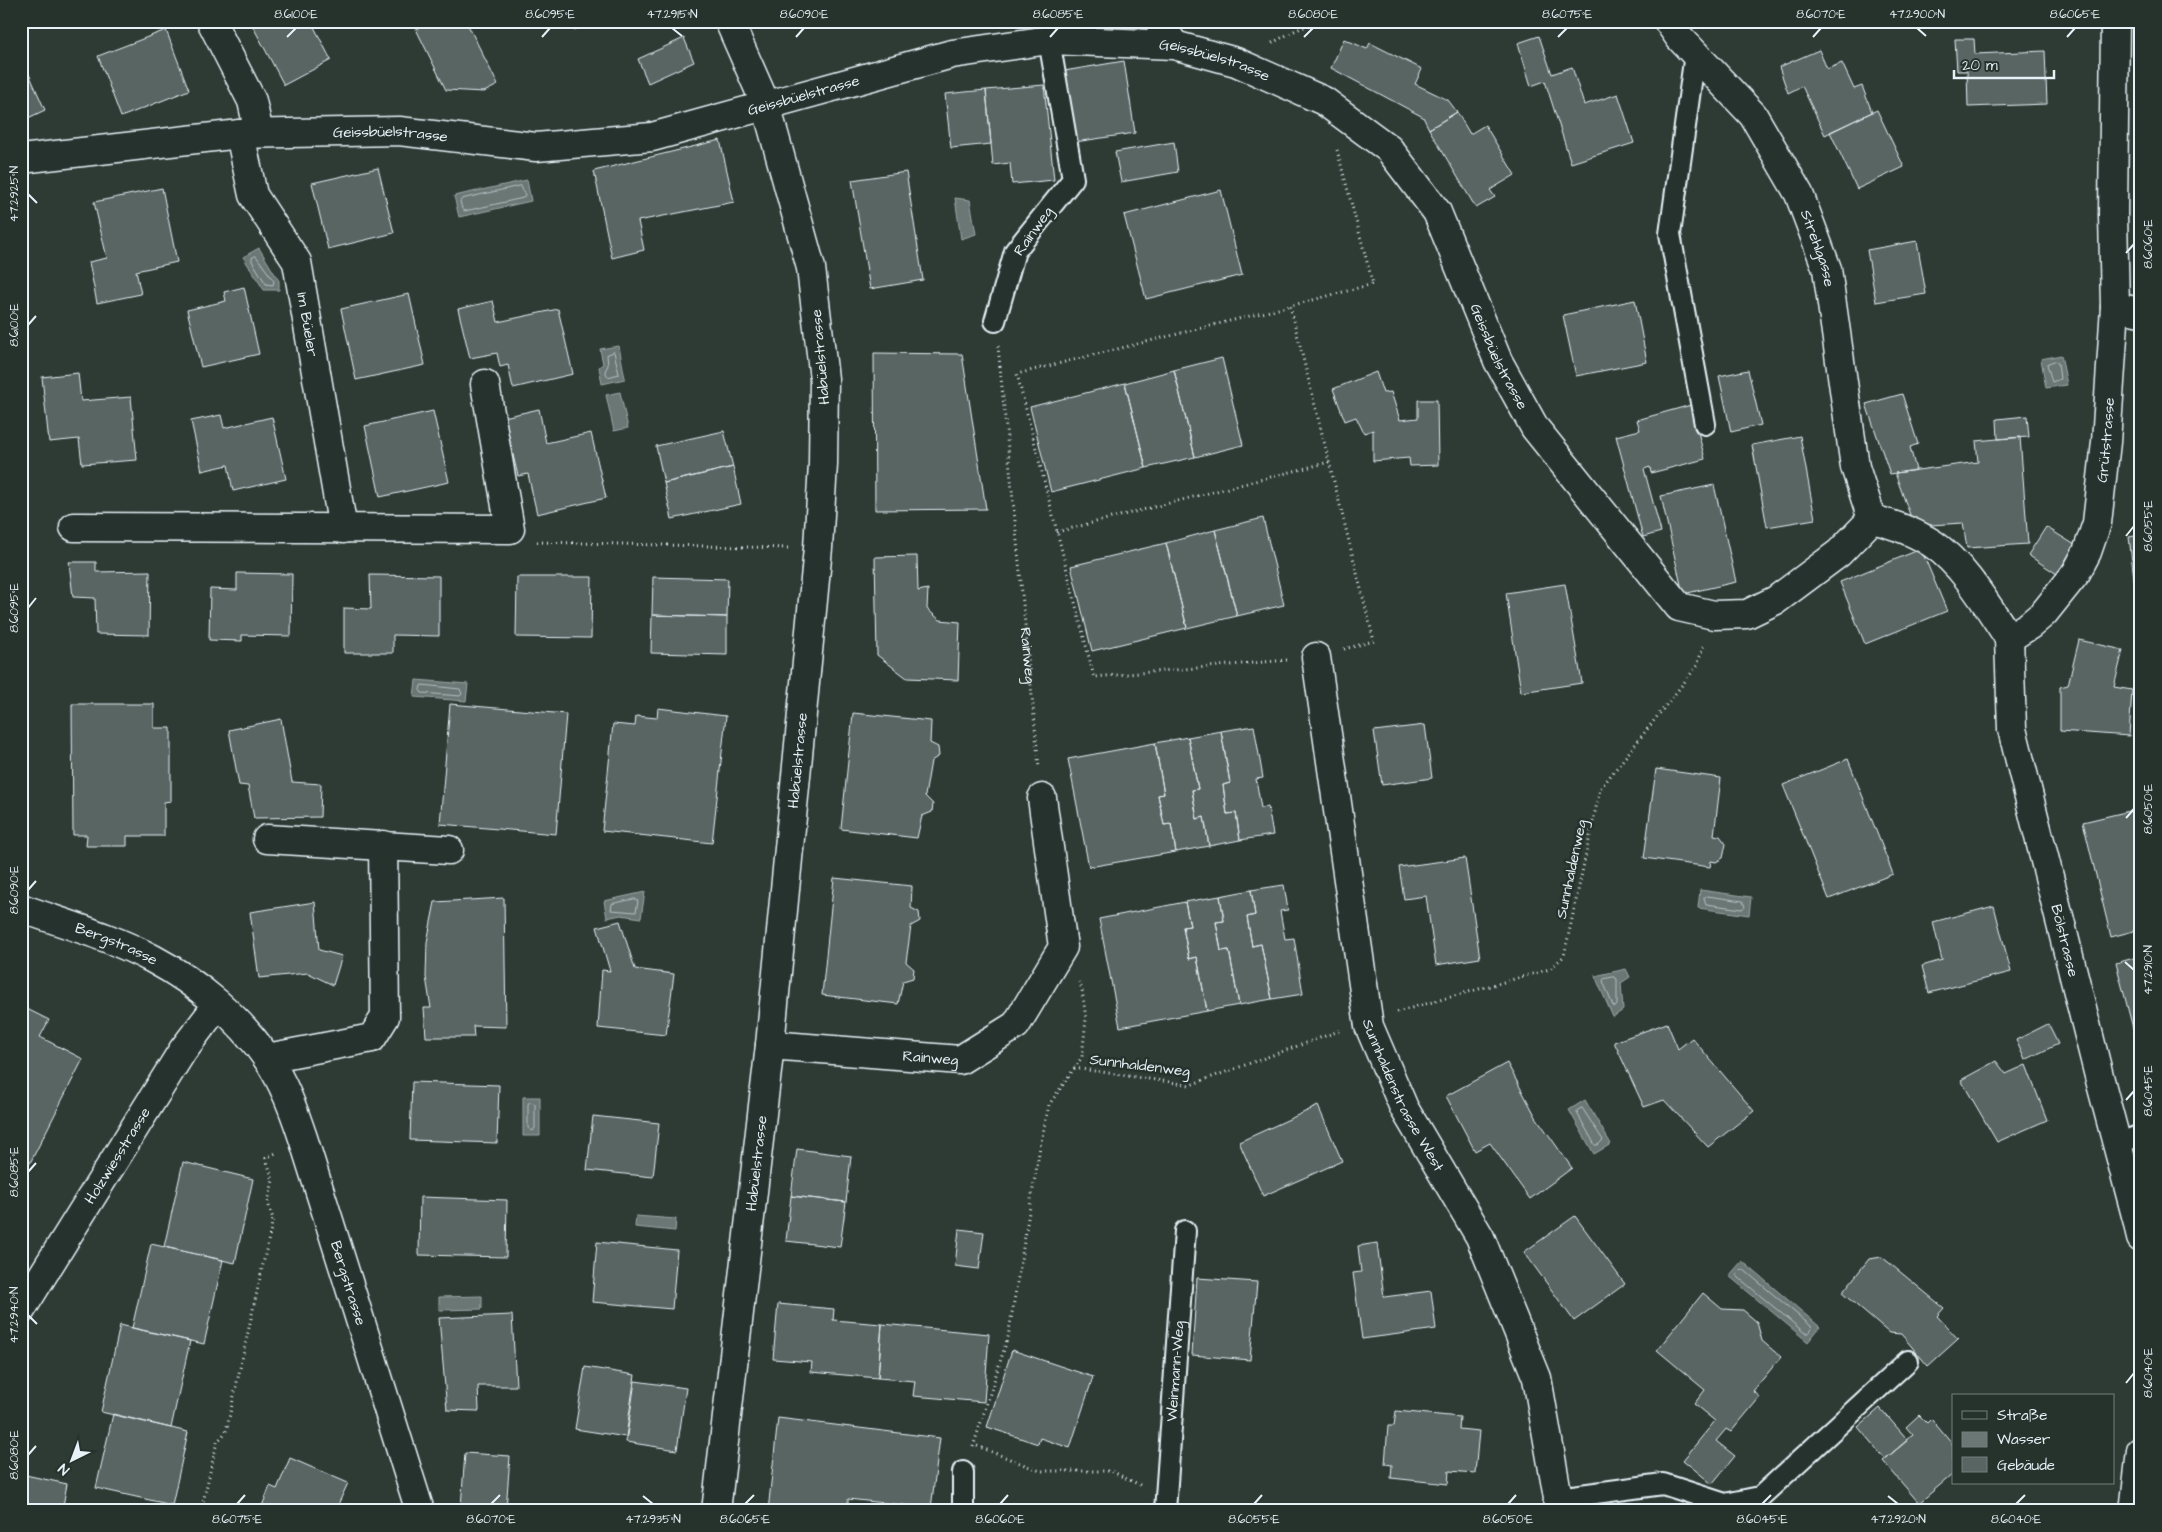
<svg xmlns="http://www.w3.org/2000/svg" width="2162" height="1532" viewBox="0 0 2162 1532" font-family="'Architects Daughter',sans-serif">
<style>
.water{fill:#6b7775;stroke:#9da8a9}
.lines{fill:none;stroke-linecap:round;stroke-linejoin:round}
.shore{stroke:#b6c0c4;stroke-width:1}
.building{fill:#596563;stroke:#e8f1f8}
.service-casing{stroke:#e8f1f8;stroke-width:24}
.minor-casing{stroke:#e8f1f8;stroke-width:31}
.tertiary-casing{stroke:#e8f1f8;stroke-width:31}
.path{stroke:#e8f1f8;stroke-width:3;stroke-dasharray:1 4;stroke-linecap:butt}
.service{stroke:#26332d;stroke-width:20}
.minor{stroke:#26332d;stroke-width:28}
.tertiary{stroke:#26332d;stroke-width:28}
.ticks{fill:none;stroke:#e8f1f8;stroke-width:2}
.labels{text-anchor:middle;stroke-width:5;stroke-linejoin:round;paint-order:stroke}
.street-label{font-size:15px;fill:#e8f1f8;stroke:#26332d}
.neatline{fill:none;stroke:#e8f1f8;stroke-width:2}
.ticks-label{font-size:12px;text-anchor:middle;fill:#e8f1f8}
</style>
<rect width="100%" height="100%" fill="#2e3b35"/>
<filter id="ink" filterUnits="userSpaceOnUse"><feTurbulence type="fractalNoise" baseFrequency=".02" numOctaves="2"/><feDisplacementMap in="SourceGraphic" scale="10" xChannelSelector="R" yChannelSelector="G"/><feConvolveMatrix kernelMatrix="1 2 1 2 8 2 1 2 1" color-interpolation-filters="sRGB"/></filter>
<g filter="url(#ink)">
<!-- water -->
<path class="water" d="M527,180L531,201L459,217L454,196Z
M955,198L970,200L976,234L961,239Z
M259,248L279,281V290H264L243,257Z
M619,346L625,379L602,384L599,367L603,364L600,349Z
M2061,355L2067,385L2046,388L2041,359Z
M620,392L628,428L614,431L606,395Z
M416,680L468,684L466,701L414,697Z
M1700,890L1751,897L1749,915L1698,908Z
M645,892L641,918L621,915L607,918L604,901Z
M1626,969L1630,977L1621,983L1623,1010L1613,1017L1595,976Z
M523,1097H540V1136H523Z
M1585,1100L1611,1144L1594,1154L1569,1110Z
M636,1216L676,1219L675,1231L635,1227Z
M1742,1261L1820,1327L1808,1342L1729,1276Z
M482,1296V1309L439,1310V1297Z"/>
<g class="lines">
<!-- shore -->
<path class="shore" d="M521,186L525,195L523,198L465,211L462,209L460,201L462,199Z
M256,256L274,281L273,285L266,284L252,261V258Z
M614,352L619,374L608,377L605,371L608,365L607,355Z
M2055,361L2058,363L2060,379L2052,382L2047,364Z
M422,685L460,689L462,694L460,696L422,693L420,690Z
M1707,896L1743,901L1745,907L1742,909L1706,904L1704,898Z
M635,899L638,901L636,912L611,910L612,904Z
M1614,977L1617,979V1005L1615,1007L1613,1006L1603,981L1604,979Z
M531,1102L535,1104V1128L533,1131L528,1128V1104Z
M1582,1108L1603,1140L1598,1145H1595L1577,1113V1111Z
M1741,1269L1744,1270L1811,1326L1812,1329L1809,1333H1805L1738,1277L1737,1274Z"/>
</g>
<!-- building -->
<path class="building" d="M250,21H311L331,60L284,85Z
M432,21H466L498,85L484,92L446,90L416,29Z
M570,21H593L574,30Z
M166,30L189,90L121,117L98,56Z
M1539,36L1552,74L1572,67L1584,105L1618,94L1634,143L1571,163L1545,81L1531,86L1518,43Z
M684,38L694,62L648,83L638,59Z
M1344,39L1367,49L1370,43L1422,69L1415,84L1448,100L1457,112L1429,129L1423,117L1331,68Z
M1955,39H1974L1975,54L2045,51L2047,104L1968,107L1967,71H1957Z
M1819,50L1827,69L1842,63L1854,89L1862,86L1872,112L1825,135L1802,86L1788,93L1779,67Z
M21,56L45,110L26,119L21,108Z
M1124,61L1135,133L1075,142L1064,71Z
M1044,85L1054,180L1012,184L1010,163L993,165L986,90Z
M986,90L991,144L951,148L945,94Z
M1877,110L1904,167L1857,189L1830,132Z
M1457,112L1470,134L1485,125L1515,175L1490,190L1495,197L1476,208L1429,129Z
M720,140L734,202L638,221L644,250L612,258L594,171Z
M1174,142L1178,172L1121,182L1115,152Z
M378,168L394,233L328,249L312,183Z
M906,172L923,280L870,289L852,180Z
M162,188L177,262L136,271L141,294L97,303L89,262L107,258L94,202Z
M1221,190L1242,275L1146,299L1124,215Z
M1917,241L1926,294L1876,302L1867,250Z
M244,287L259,354L201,367L187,310L226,301L224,292Z
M409,294L425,365L356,380L341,309Z
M1635,300L1647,362L1576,376L1563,315Z
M493,301L498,322L558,309L573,374L513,388L508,365L500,367L497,353L470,358L458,309Z
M874,353L962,354L986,509L875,510Z
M1222,358L1243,445L1195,457L1174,370Z
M1174,370L1195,457L1146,468L1125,383Z
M1748,370L1761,425L1731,432L1719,376Z
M1376,372L1383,393L1391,392L1400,420L1418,418V400H1437L1438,465L1410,466L1409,458L1373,461V430L1364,433L1356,417L1345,421L1333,389Z
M78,373L81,401L131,397L137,460L82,464L79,439L49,442L42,377Z
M1125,383L1146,468L1051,492L1030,407Z
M1902,394L1918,444L1910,447L1916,470L1890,474L1866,404Z
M1691,405L1705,459L1651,473L1650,467L1644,469L1661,532L1643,537L1616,436L1640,430L1637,420Z
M539,409L546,443L591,433L606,498L537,514L528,474L518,476L504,417Z
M433,411L449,482L380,497L365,426Z
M221,415L224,428L272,417L286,479L233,491L228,465L202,471L191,421Z
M2027,416L2029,437L1998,439L1997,419Z
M724,431L733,467L664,483L656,446Z
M1800,436L1815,519L1767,527L1752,445Z
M2020,437L2028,544L1967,548L1963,523L1914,526L1895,473L1978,462L1976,441Z
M733,467L741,504L672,519L664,483Z
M1714,485L1736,582L1683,594L1661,496Z
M1263,518L1284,605L1237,616L1215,530Z
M2046,527L2075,545L2057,574L2028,555Z
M1215,530L1237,616L1187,628L1166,543Z
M2141,535V586L2135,587L2129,537Z
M1166,543L1187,628L1092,651L1071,566Z
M1921,549L1947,611L1865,644L1840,582Z
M917,556L918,591L928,589L927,609L940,620L960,622L958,680L907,678L877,655L875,557Z
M69,562H96V572L150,571L149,635L96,634L95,598L73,597Z
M237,573L292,574L291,636L242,635V641L209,640L210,589L237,590Z
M370,575L439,576V636L393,635V653H344V608L371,609Z
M517,577H592L591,638L516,637Z
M653,577L728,579L727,617L652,615Z
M1565,584L1582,683L1521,692L1506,593Z
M652,615L727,617V655L651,653Z
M2079,640L2123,650L2114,687L2132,690L2129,736L2060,731V687L2068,685Z
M72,704H154V728H171V801L164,802V836H127V846H86L87,835H73Z
M450,704L566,714L556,834L440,824Z
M658,708L726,716L712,843L602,831L613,724L635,726L636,716L657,718Z
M853,713L931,721L930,743L938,747L939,756L931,761L925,796L933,804L932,812L922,816L917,838L841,829Z
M281,719L292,782L321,784L320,817L254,818L248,786L239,785L229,730Z
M1425,725L1432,778L1382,785L1374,731Z
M1254,726L1263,778L1256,779L1261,808L1268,807L1273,835L1240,840L1236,813L1227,814L1223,785L1230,783L1221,731Z
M1221,731L1230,783L1223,785L1227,814L1236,813L1240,840L1209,846L1204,817L1197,819L1192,790L1198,789L1188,737Z
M1188,737L1198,789L1192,790L1197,819L1204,817L1209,846L1176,852L1171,824L1164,825L1158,795L1164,794L1155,743Z
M1155,743L1164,794L1158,795L1164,825L1171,824L1176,852L1089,867L1068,759Z
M1848,759L1893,874L1829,899L1783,785Z
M1656,769L1721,778L1714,835L1720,836L1726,844L1723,858L1716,862L1711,861L1710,867L1644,858Z
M2138,809L2141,818V879L2136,880L2141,901V929L2111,937L2083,822Z
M1465,858L1480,958L1436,965L1426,896L1404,899L1399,867Z
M834,878L912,886L911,908L919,912L920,921L911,926L906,962L914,969L913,978L903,981L898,1004L822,995Z
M1284,885L1288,910L1280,911L1285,939L1294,938L1303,994L1272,999L1261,944L1252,946L1247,917L1255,915L1251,890Z
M1251,890L1255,915L1247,917L1252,946L1261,944L1272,999L1239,1005L1229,950L1221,951L1216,922L1224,921L1220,896Z
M1220,896L1224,921L1216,922L1221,951L1229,950L1239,1005L1207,1011L1197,957L1189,959L1183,927L1190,926L1185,902Z
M504,898L506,1027L473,1026L474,1037H426L424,1008H431L426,977L427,942L435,902Z
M315,902L319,950L342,956L333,985L308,973L259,978L250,912Z
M1185,902L1190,926L1183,927L1189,959L1197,957L1207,1011L1120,1027L1099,919Z
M1994,906L2011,972L1929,993L1922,966L1942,960L1933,922Z
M620,921L635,969L674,974L666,1035L598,1028L602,970L610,971L597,927Z
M2141,956V1059L2116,963Z
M21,1006L49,1020L40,1037L83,1059L28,1167L21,1164Z
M1667,1023L1678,1049L1692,1038L1754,1111L1708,1147L1664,1100L1644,1107L1614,1042Z
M2048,1024L2058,1044L2025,1060L2016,1040Z
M1996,1061L2006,1074L2026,1065L2047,1120L1997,1142L1961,1080Z
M1507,1063L1536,1117L1572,1168L1530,1199L1490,1143L1475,1151L1446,1096Z
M412,1082L499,1085L497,1143L410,1140Z
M1318,1106L1342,1161L1263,1196L1239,1142Z
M593,1116L659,1123L653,1177L587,1170Z
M797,1149L851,1156L846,1202L791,1196Z
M183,1162L253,1179L235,1263L164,1247Z
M791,1196L846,1202L840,1247L786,1241Z
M420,1197L507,1200L506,1257L419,1255Z
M1575,1216L1625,1284L1574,1321L1524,1252Z
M959,1229L984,1232L979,1269L955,1266Z
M597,1242L677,1250L672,1309L592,1302Z
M1377,1243L1384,1297L1431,1291L1436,1329L1362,1339L1353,1273L1361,1272L1358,1246Z
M151,1244L223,1260L204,1344L132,1328Z
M1882,1257L1944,1308L1937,1316L1958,1339L1928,1366L1901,1334L1889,1333L1842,1293L1869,1259Z
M1197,1278L1257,1282L1250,1360L1192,1355Z
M1703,1293L1722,1309L1743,1310L1757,1322L1762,1341L1781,1357L1753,1391L1760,1397L1731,1432L1726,1429L1716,1441L1735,1456L1712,1484L1683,1460L1715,1421L1694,1404L1705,1390L1657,1350Z
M778,1304L834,1309L833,1320L882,1324L878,1378L811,1372L812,1362L773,1359Z
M512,1315L516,1386H478L479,1411L447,1410L439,1318Z
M882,1324L989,1334L984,1402L913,1396L915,1381L878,1378Z
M120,1325L190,1341L171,1428L101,1412Z
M1012,1350L1093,1377L1070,1448L1040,1438L1038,1444L987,1427Z
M585,1367L635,1375L626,1437L575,1429Z
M635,1381L686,1388L677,1450L626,1442Z
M1880,1408L1908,1440L1885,1459L1858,1427Z
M1396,1411L1460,1417L1459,1429L1479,1431L1475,1473L1449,1471L1448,1484L1391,1478L1392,1465L1385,1464L1388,1426H1394Z
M113,1414L188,1432L172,1505L96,1488Z
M1919,1415L1927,1423L1931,1419L1953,1445V1474L1919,1503L1883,1461L1913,1435L1906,1427Z
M778,1418L940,1438L931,1508L848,1499V1511H768Z
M465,1453L510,1456L506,1510L461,1507Z
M290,1458L348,1483L335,1511H260L270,1486L277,1489Z
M21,1474L67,1484L62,1511H21Z
M593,1506L626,1511H593Z"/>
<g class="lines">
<defs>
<g id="service">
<path d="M1695,54L1670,234L1705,424"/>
<path d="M995,321L1015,251L1073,179L1049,40"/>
<path d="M2117,1144L2141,1135"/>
<path d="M963,1472V1511"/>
<path d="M1558,1498L1663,1484L1725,1504L1760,1497L1908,1361"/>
<path id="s2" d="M1165,1511L1185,1231"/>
</g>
<g id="minor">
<path d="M211,21L252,101L259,133"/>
<path d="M1159,21L1174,45"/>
<path id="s3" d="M1668,21L1679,37L1753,115L1799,194L1827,269L1855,467L1872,519"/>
<path id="s4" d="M240,134L253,195L297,262L343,529"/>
<path id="s5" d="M21,159L240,134L399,131L536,147L652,137L952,54L1049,40L1174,45L1236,62L1324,101L1389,149L1437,212L1498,361L1535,428L1679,607L1714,615L1747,614L1776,600L1839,553L1872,519"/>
<path d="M2115,307L2141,312"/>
<path id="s6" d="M1872,519C1892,524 1915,532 1933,544C1964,565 1988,607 2009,638L2030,625L2044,613L2076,573L2087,552L2097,523L2106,442L2115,307L2113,215L2115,21"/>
<path d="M74,527L510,529L485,384"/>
<path id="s7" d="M2009,638L2012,729L2100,1080L2138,1223L2141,1238"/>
<path id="s8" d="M1316,657L1369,1026L1404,1108L1480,1237L1537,1378L1558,1498L1557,1511"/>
<path d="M267,839L449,850"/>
<path id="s9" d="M770,1045L960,1060L1016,1025L1063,947L1042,798"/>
<path d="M267,1058L372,1038L385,1017L383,845"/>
<path id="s10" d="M21,1310L183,1050L218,1004"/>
<path id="s11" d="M716,1511L770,1045L818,548L823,464L824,379L811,268L766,105L729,21"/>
<path d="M2134,1511L2141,1451"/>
</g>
<g id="tertiary">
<path id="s12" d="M21,908C65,924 112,937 153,959C196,982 239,1017 267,1058C284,1083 294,1111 303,1138L420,1511"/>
</g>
</defs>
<!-- service casing -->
<use href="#service" class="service-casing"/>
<!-- minor casing -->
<use href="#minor" class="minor-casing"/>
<!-- tertiary casing -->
<use href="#tertiary" class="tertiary-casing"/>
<!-- path -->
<g class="path">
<path d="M1272,43L1296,30L1321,21"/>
<path d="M1337,150L1373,284L1290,306L1374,641L1344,649"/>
<path id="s1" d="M998,346L1039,768"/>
<path d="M1057,532L1329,462"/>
<path d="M537,542L788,548"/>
<path d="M1287,660L1094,677L1017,374L1290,306"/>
<path d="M1397,1012L1550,969L1564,956L1600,789L1697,666L1704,644"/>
<path d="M1074,1068L1190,1085L1339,1031"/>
<path d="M977,1446L1040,1471H1111L1140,1485"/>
<path d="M973,1447L1008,1337L1040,1147L1049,1105L1082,1057L1086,1019L1082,989L1079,982"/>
<path d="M201,1511L217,1442L226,1432L273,1219L268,1203L273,1180L266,1158L276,1153"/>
</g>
<!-- service -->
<use href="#service" class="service"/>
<!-- minor -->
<use href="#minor" class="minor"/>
<!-- tertiary -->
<use href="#tertiary" class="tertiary"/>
</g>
</g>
<!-- ticks -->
<path class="ticks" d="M672,28L682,36M1917,28L1926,36M287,37L296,28M542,37L550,28M796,37L804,28M1050,37L1058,28M1304,37L1313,28M1558,37L1567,28M1813,37L1821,28M2067,37L2075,28M28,194L37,203M2126,253L2134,244M28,325L36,316M2126,536L2134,526M28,608L36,598M2126,818L2134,809M28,890L36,881M2125,962L2134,970M2126,1100L2134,1091M28,1172L36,1163M28,1315L37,1324M2126,1383L2134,1373M28,1455L36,1446M643,1496L653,1504M1888,1496L1898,1504M237,1504L245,1495M491,1504L500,1495M745,1504L754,1495M1000,1504L1008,1495M1254,1504L1262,1495M1508,1504L1516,1495M1762,1504L1771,1495M2016,1504L2025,1495"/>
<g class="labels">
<!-- street labels -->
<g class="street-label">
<text dy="5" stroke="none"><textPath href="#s5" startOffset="1211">Geissbüelstrasse</textPath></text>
<text dy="5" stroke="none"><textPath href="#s5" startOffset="791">Geissbüelstrasse</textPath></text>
<text dy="5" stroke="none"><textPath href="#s5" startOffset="371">Geissbüelstrasse</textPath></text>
<text transform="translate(1033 231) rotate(-55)" y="5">Rainweg</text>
<text dy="5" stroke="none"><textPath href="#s3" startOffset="276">Strehlgasse</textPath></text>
<text dy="5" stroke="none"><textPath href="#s4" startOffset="206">Im Büeler</textPath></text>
<text dy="5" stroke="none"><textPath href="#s5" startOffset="1646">Geissbüelstrasse</textPath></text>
<text transform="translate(820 357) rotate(-95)" y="5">Habüelstrasse</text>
<text dy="5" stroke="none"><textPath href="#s6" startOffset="420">Grütstrasse</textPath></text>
<text dy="5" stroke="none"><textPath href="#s1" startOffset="311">Rainweg</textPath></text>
<text dy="5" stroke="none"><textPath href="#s11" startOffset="755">Habüelstrasse</textPath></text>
<text transform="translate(1571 869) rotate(-78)" y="5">Sunnhaldenweg</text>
<text dy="5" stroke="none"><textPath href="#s7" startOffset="309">Bölstrasse</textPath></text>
<text dy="5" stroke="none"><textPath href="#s12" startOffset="102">Bergstrasse</textPath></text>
<text dy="5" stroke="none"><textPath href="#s9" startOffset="161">Rainweg</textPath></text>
<text transform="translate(1140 1065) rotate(7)" y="5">Sunnhaldenweg</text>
<text dy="5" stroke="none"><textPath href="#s8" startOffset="450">Sunnhaldenstrasse West</textPath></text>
<text dy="5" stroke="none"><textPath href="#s10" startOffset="182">Holzwiesstrasse</textPath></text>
<text dy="5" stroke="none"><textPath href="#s11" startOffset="350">Habüelstrasse</textPath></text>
<text dy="5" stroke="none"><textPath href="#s12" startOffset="534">Bergstrasse</textPath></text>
<text dy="5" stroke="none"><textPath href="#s2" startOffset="140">Weinmann-Weg</textPath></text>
</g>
</g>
<!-- margin -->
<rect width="2162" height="1532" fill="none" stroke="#26332d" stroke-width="55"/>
<!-- legend -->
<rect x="1952" y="1394" width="162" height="90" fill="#26332d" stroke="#747f7e"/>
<rect x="1962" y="1411" width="25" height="8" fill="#26332d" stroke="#747f7e"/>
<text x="1997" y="1420" font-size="15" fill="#e8f1f8">Straße</text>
<rect x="1962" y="1432" width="25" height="15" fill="#6b7775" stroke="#747f7e"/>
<text x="1997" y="1444" font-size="15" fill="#e8f1f8">Wasser</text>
<rect x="1962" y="1457" width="25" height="15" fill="#596563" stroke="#747f7e"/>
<text x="1997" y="1470" font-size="15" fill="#e8f1f8">Gebäude</text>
<!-- north arrow -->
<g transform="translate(72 1460) rotate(222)" stroke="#26332d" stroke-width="4" paint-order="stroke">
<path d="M0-4L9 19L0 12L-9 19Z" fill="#e8f1f8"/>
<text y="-8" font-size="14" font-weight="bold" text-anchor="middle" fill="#e8f1f8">N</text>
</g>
<!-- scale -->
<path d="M1954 70v8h100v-8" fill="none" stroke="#e8f1f8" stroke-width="2.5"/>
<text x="1962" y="70" font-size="15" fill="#e8f1f8" stroke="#26332d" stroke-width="4" paint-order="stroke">20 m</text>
<rect x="28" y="28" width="2106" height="1476" class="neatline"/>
<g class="ticks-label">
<text x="296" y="18">8.6100°E</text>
<text x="550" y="18">8.6095°E</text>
<text x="672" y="18">47.2915°N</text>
<text x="804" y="18">8.6090°E</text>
<text x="1058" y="18">8.6085°E</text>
<text x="1313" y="18">8.6080°E</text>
<text x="1567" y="18">8.6075°E</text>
<text x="1821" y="18">8.6070°E</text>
<text x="1917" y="18">47.2900°N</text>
<text x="2075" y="18">8.6065°E</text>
<text transform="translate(14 194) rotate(-90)" y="4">47.2925°N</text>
<text transform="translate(2148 244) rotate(-90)" y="4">8.6060°E</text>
<text transform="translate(14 325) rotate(-90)" y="4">8.6100°E</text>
<text transform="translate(2148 526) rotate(-90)" y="4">8.6055°E</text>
<text transform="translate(14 608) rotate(-90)" y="4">8.6095°E</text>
<text transform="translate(2148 809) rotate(-90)" y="4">8.6050°E</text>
<text transform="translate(14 890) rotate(-90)" y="4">8.6090°E</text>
<text transform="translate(2148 970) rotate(-90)" y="4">47.2910°N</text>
<text transform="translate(2148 1091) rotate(-90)" y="4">8.6045°E</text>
<text transform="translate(14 1172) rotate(-90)" y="4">8.6085°E</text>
<text transform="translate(14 1315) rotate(-90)" y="4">47.2940°N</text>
<text transform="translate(2148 1373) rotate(-90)" y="4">8.6040°E</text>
<text transform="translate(14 1455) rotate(-90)" y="4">8.6080°E</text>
<text x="237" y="1523">8.6075°E</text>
<text x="491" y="1523">8.6070°E</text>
<text x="653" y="1523">47.2935°N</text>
<text x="745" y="1523">8.6065°E</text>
<text x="1000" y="1523">8.6060°E</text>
<text x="1254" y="1523">8.6055°E</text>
<text x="1508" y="1523">8.6050°E</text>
<text x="1762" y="1523">8.6045°E</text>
<text x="1898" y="1523">47.2920°N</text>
<text x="2016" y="1523">8.6040°E</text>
</g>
</svg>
